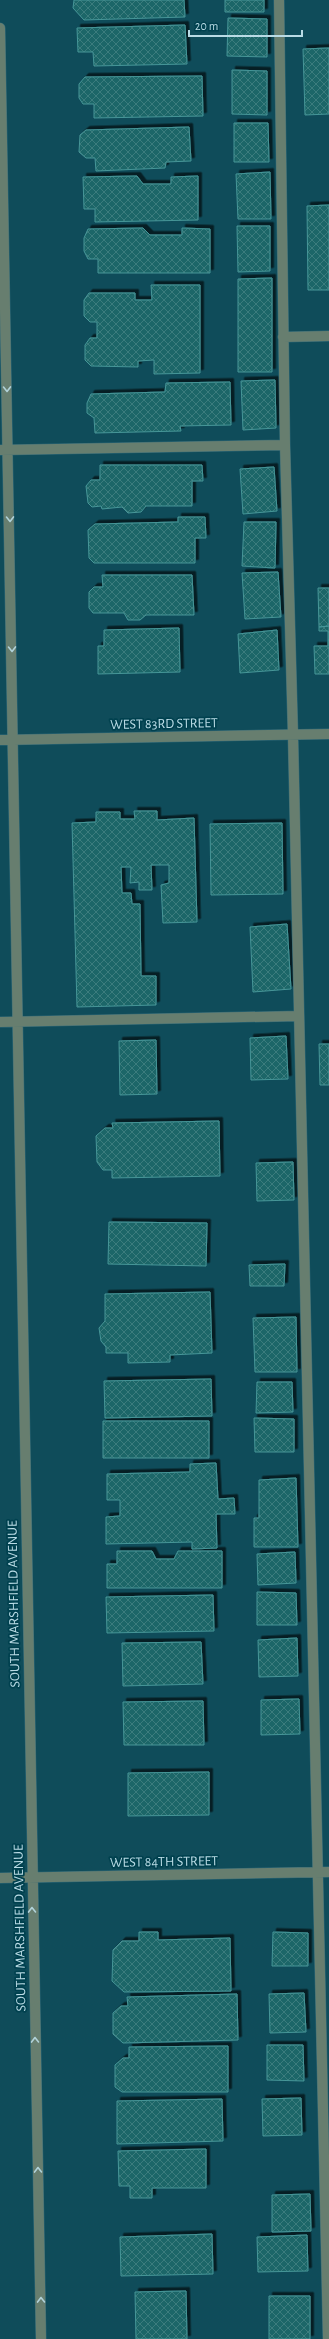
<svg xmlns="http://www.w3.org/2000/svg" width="329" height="2339" viewBox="0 0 329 2339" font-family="'Alegreya Sans',sans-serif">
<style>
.building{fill:url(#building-cross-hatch);stroke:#469698;filter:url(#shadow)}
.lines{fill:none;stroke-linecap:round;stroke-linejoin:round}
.minor-casing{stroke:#346b79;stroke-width:11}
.minor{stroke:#677e6f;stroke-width:10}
.oneway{stroke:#b1d2d9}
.labels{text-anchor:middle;stroke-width:3.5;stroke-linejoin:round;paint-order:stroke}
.street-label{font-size:14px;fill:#b9dbe5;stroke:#00414f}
</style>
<defs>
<pattern id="building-cross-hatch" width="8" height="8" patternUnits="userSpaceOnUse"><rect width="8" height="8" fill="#1c6668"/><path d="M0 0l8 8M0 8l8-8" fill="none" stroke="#3b7b7d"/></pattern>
<filter id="shadow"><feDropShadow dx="3.5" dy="-3.5" stdDeviation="0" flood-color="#0009"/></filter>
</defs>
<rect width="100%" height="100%" fill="#0f4c5a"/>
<!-- building -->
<path class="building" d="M74,0H184L185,17L84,20L73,8Z
M225,0H264V12H225Z
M228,18L267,19V57L227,56Z
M185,25L187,64L94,66L93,52H78L77,28Z
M329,48V114L305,115L303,49Z
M232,70L267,71V115L232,114Z
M202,76L203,116L94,118V104H83L79,98V84L85,77Z
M234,123H268L269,162H234Z
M189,127L191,161L166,162L165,168L96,171L95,158H86L79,152L80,135L86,130Z
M270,172L271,219H238L236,174Z
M137,176L143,184H171V177L198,176V220L95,222V209H84L83,177Z
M329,205V290H308L307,206Z
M237,226H270V271L238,272Z
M143,228L150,235H182V228L210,229V273H98V259H88L84,251V238L88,229Z
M272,278V372H238V279Z
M151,285H200V373L154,374V360L138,361V367L91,366L85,360V345L90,338H97V322H90L84,316V300L89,293H135V300H152Z
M275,380L276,428L243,430L241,381Z
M230,382L231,425L180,426L181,431L95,433L94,418L87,413V403L91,394L165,392L166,383Z
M100,465H202L203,481H192V506H146L141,512L128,513L122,507L102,509L101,506L92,507L88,503L86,486L91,480H100Z
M274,467L277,511L243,514L240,469Z
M178,517H205L206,538H195V563H94L89,558L88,530L95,524L178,522Z
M244,522H276L275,568L242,566Z
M278,572L281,617L245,619L242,573Z
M102,575H192L194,615H146L140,620H128L124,613H93L89,608V592L94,587H103Z
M318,588H329V626L319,627Z
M329,626V674H315L314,646H328V631H319V627Z
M179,628L180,672L98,674V646H104V630Z
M277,630L279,670L240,673L238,634Z
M134,811H157V820L194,818L197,922L163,923L161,885L169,883V865H151L152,890H139V882L130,883L131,867H121L122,893H131L132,904H140L141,976H156V1005L77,1007L72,823L96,822V812H120V819H135Z
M282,823L283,894L211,895L210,824Z
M287,924L291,989L253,992L250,927Z
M286,1036L288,1079L251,1080L250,1038Z
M156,1040L157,1094L120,1095L119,1041Z
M319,1044H329V1085H320Z
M219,1121L220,1176L112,1178V1170H103L97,1162L96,1136L105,1128H113L112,1123Z
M293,1162L294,1200L257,1201L256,1163Z
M109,1222L207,1223L206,1266L108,1264Z
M285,1264L284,1286H250L249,1265Z
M210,1292L212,1353L170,1355V1362L128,1363V1353H106V1347L101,1341L99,1328L105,1321V1294Z
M296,1317L297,1372H255L253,1318Z
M211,1379L212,1416L105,1418L104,1381Z
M257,1382H292L293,1412L256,1413Z
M254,1418L294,1419V1452H255Z
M103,1421H209V1458H103Z
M216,1463L218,1499L234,1498L235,1514H216L217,1548L192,1549V1542L106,1544V1517L120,1516V1500H107V1474L190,1472V1464Z
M296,1478L298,1547H254V1518H259V1480Z
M117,1551H152L156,1559H174L178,1551H222V1588H107V1564H117Z
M295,1552L296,1583L258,1585L257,1554Z
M257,1592L296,1593L297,1625H257Z
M213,1595L214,1631L107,1633L106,1597Z
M297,1638L298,1676L259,1677L258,1640Z
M201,1642L203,1684L123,1686L122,1643Z
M299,1699L300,1734L261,1735V1700Z
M203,1701L204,1745H124L123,1702Z
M209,1772V1815L128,1816V1773Z
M139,1932H158V1940L230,1938L231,1991L124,1992L112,1981L113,1950L122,1941H139Z
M273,1932L308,1933V1966H272Z
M304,1993L306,2032L270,2033L269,1994Z
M237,1994L238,2040L123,2043L113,2034V2013L121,2006H128L127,1997Z
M267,2045H303L304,2081L267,2080Z
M228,2046V2092H122L115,2087V2065L123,2058H129V2047Z
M301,2098L302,2135L263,2136L262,2099Z
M222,2099L223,2141L117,2144V2101Z
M206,2149V2188H152V2198H130V2186H119L118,2151Z
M310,2194L311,2231L272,2232V2195Z
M212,2234L213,2274L121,2276L120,2237Z
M307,2235L308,2271L258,2272L257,2237Z
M186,2291L187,2339H136L135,2292Z
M269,2296H310V2339H269Z"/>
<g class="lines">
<defs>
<path id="minor" d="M279,0L285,445L293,735L328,2339
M0,28L41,2339
M283,337L329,336
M0,450L285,445
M0,740L329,734
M0,1022L299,1016
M0,1878L329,1872"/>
</defs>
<!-- minor casing -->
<use href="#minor" class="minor-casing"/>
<!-- minor -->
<use href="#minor" class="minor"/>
</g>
<!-- one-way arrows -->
<defs><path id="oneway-chevron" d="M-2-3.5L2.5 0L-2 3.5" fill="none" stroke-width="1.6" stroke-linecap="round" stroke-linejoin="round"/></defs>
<g class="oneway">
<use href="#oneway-chevron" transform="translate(7 389) rotate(89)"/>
<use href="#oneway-chevron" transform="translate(10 519) rotate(89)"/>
<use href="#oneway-chevron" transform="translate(12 649) rotate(89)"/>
<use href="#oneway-chevron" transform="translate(32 1910) rotate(-91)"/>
<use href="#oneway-chevron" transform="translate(35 2040) rotate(-91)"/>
<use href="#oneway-chevron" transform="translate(38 2170) rotate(-91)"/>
<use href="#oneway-chevron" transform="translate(41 2300) rotate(-91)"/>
</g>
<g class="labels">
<!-- street labels -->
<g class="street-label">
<text transform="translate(164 723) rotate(-1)" y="5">WEST 83RD STREET</text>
<text transform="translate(13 1604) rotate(-91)" y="5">SOUTH MARSHFIELD AVENUE</text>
<text transform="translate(164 1861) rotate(-1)" y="5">WEST 84TH STREET</text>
<text transform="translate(19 1928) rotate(-91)" y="5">SOUTH MARSHFIELD AVENUE</text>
</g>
</g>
<!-- scale -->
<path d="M189 30v6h113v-6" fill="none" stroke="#b9dbe5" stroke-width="2"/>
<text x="195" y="30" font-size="12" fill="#b9dbe5" stroke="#00414f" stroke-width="3" paint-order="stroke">20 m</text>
</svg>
